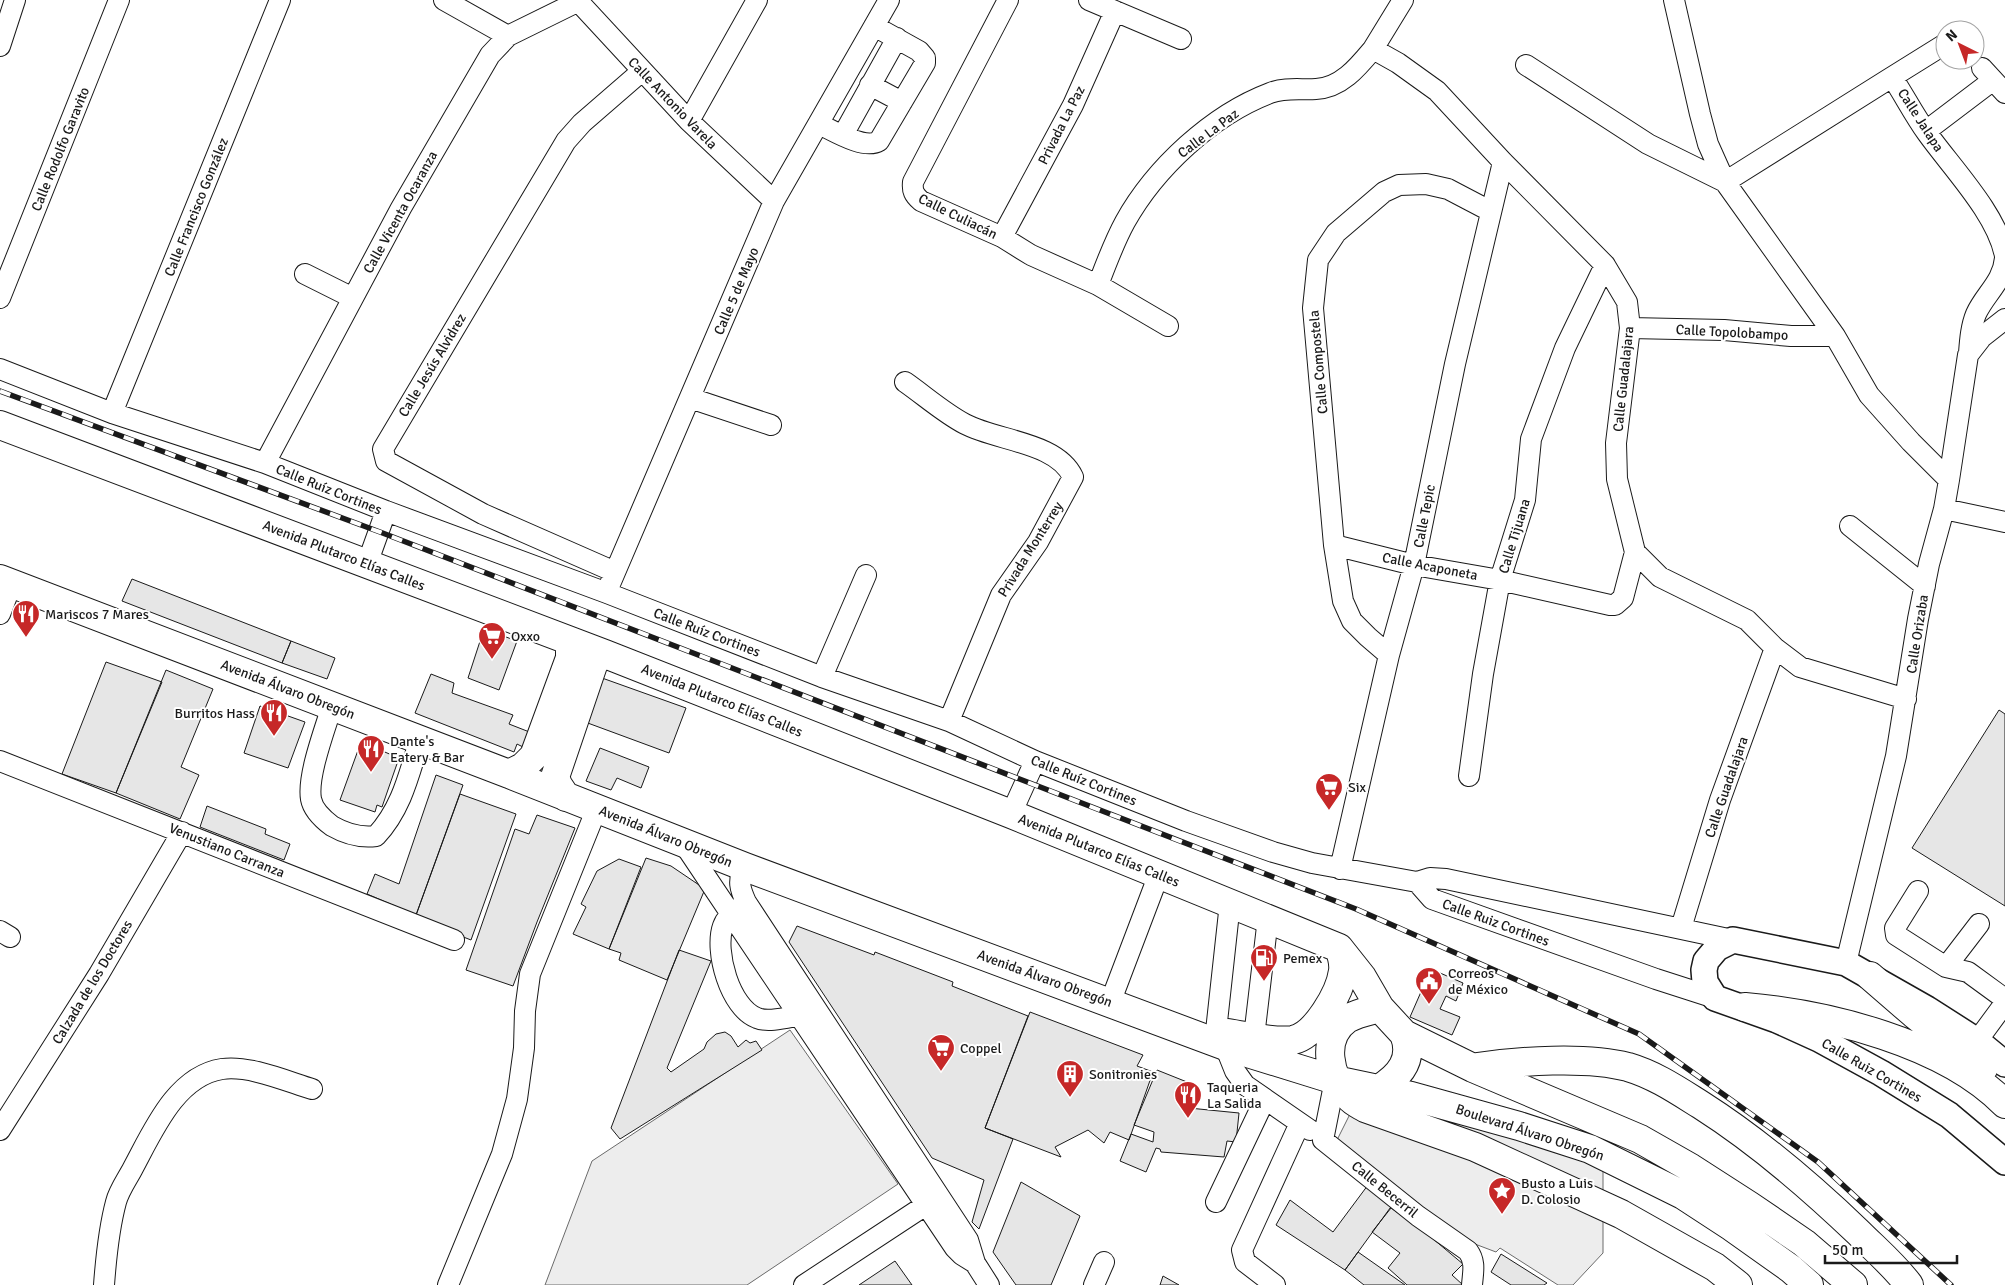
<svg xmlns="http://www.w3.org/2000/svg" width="2005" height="1285" viewBox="0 0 2005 1285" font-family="Signika,sans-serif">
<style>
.built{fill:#ededed;stroke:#6a6a6a}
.building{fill:#e6e6e6;stroke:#1a1a1a}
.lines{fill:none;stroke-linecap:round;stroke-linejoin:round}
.minor-casing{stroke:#1a1a1a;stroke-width:22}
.major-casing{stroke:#1a1a1a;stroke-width:28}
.highway-casing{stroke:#1a1a1a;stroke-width:30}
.minor{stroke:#fff;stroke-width:20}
.major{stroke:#fff;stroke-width:25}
.highway{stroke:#fff;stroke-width:28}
.rail-casing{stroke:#1a1a1a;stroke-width:5.5}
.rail{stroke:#fff;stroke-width:4;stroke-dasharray:11;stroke-linecap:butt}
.labels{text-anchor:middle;stroke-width:4;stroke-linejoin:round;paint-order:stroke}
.street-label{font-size:14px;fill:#1a1a1a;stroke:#fff}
.poi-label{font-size:14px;fill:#1a1a1a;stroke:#fff;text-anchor:start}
</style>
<rect width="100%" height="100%" fill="#fff"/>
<!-- built -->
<path class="built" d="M790,1030L898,1184L747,1285H545L592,1161Z
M1358,1098L1603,1154V1253L1573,1285H1558L1500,1248L1496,1252L1438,1230L1337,1140Z"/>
<!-- building -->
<path class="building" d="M132,579L291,641L282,663L122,601Z
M484,629L517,641L499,690L468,678Z
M291,641L335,658L327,679L282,663Z
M106,662L162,682L116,793L62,774Z
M166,670L213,689L181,767L199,775L180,819L116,793Z
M431,674L454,683L452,693L513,715L509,724L532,733L527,749L517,744L514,752L415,713Z
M602,678L686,708L669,753L585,722Z
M260,706L305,722L288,768L244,753Z
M1999,710L2005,714V906L1912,848Z
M361,742L399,758L382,807L377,805L375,812L340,800Z
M600,748L649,767L641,788L617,778L611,790L586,781Z
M436,775L463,785L416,915L367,894L375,874L399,884Z
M460,794L516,814L471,940L415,918Z
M207,806L266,829L265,834L290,844L284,860L200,827Z
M537,815L575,828L537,922L513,986L466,970L515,829L529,834Z
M646,858L671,866L705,889L667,980L619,960L621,953L609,949Z
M619,859L641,867L609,949L573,934L586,907L581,904L597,871Z
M797,926L874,955L875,952L953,982L952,986L1028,1016L985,1128L1013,1139L979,1229L972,1222L984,1180L932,1158L789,942Z
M679,950L711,961L667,1068L671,1072L704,1049L707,1042L716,1034L725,1032L731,1036L738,1047L746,1040L750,1043L756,1041L762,1050L620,1139L611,1128Z
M1431,969L1463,983L1456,1001L1446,996L1440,1009L1460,1017L1452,1035L1410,1017Z
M1030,1012L1143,1055L1137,1066L1153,1072L1129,1140L1110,1132L1104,1143L1088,1130L1055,1147L1061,1157L985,1128Z
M1157,1070L1197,1086L1189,1108L1239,1113L1236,1142L1227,1141L1224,1157L1161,1152L1160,1149L1156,1148L1146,1172L1120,1161L1131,1134L1153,1142L1154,1132L1134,1125Z
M1021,1182L1080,1216L1051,1285H1016L993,1252Z
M1368,1185L1393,1204L1345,1270L1276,1225L1290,1200L1333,1232Z
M1391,1208L1420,1228L1463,1264L1452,1275L1463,1285H1407L1388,1268L1400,1253L1372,1232Z
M1358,1252L1405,1285H1364L1345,1270Z
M1501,1254L1547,1283L1544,1285H1511L1491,1272Z
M895,1261L912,1285H859Z
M1163,1276L1179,1285H1160Z"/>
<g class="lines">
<defs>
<path id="minor" d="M444,0L508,36
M577,0L689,121L774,201
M1008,0L913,182C912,191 914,195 921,201L1002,237L1031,255L1098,285L1168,326
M1089,0L1181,39
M1403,0L1373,49L1398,63L1437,91L1503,162L1605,265L1627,302L1630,328L1616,443L1617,479L1635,552L1660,577L1747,620L1775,648L1800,667L1906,699
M1674,0L1700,114L1708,144L1725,182L1835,336L1869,395L1911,442L1949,480
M0,46L15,0
M1526,65L1648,144L1725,182L1892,77C1904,95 1914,115 1927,133C1952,168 1997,214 2005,256
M1982,68L2005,93
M1892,77L1945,44
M870,85L902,102
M689,121L757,0
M819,124C834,131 864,150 879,141L925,63V58L919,51L874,26
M1926,131L1992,81
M843,135L897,38
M1002,237L1073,105L1115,11
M305,274L353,298
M1098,285C1106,264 1114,242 1125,222C1155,168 1212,115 1270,93C1285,87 1301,90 1316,89C1341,88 1358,67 1373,49
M0,298L119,0
M1630,328L1724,330L1791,336H1835
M1969,353C1970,340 1971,326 1976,314C1985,294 2003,282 2005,258
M0,369L112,413L265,463L386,511L607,593L822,677L949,721L1035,761L1186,821L1273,852L1312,863L1417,882L1430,878L1446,879L1733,940
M905,382C925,396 944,413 965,424C997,441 1057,442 1073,477L1038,542L1001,595L949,721
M690,398L771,425
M112,413L280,0
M265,463L401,208L490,55L508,36L577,2
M1944,509L2005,522
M1850,526L1925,586
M1334,545L1414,565L1500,580L1610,605H1615L1623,598L1635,552
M367,564L386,511
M615,572L483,514L386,461L383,449L566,141L582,123L642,71
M610,584L774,201L889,0
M0,614L12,583
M1389,655L1368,637L1352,621L1343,601L1334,545L1313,308L1318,260L1336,233L1384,192L1399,185L1426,184L1448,189L1490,211
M822,677L866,575
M332,706C325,729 307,776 311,799C313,810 324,820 332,826C346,834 361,838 376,836C402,808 409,774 420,739
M0,761L454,940
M1469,776L1483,674L1500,580L1525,500L1531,439L1565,348L1605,265
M1011,814L1035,761
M684,844L955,1248L962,1255L975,1263
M745,867C737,880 740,889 746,902L968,1240L975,1263L989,1285
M1340,869L1389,655L1414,565L1455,364L1503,162
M1417,882L1432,899L1656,979L1715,998
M1918,891L1895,928L1896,935L1946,967L1968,972L2005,999
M741,906C734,912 726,917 723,926C714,951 730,1008 757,1018C769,1023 786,1017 799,1016
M1681,928L1720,800L1775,648
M0,931L10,937
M1846,963L1896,756L1918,619L1929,564L1944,509L1949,480L1968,355L1982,337L2005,319
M1946,967L1979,924
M1110,1003L1159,874
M1216,1031L1230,903
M1254,1037L1268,918
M1977,1041L2005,1003
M1225,1046L1235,1071L1245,1085L1310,1130
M1335,1080L1323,1140L1418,1216L1468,1251C1476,1262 1473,1272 1472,1285
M0,1130L99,974L182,832
M1216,1202L1265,1099
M104,1285C106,1258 109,1228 116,1202C119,1190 128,1178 133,1168C153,1131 176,1076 222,1069C249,1065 286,1081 312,1089
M448,1285L502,1154L517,1099L524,1048L525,1011L530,974L597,808
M804,1285L938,1197
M1094,1285L1104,1262
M1275,1285L1245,1262L1242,1250L1300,1123"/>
<path id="major" d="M2005,1064L1977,1041L1927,1009L1846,963L1733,940L1717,948L1706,961L1704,970L1705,982L1715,998L1777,1020L1819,1039L1881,1073L1949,1115L2005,1162"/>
<path id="highway" d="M0,425L605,654L1011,814L1339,948L1362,977L1380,1008L1404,1034L1473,1068L1640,1139L1691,1168L1750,1206L1804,1243L1853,1285
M0,579L509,774L745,867L1225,1046L1335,1080L1411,1096L1519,1126L1590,1149L1683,1195L1732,1227L1791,1269L1809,1285
M509,774L523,767L534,756L570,658V647L567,640
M566,797L558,785L555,777L593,665L597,658L605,654
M1870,976L1914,1014L1983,1069
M1745,1007C1828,1014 1945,1043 2005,1104
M1380,1008C1369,1011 1357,1013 1347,1019C1320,1038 1329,1077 1349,1097C1353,1102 1360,1105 1365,1108L1475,1147L1621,1214L1715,1267L1738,1285
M1228,1033C1248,1036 1273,1043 1293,1040C1316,1035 1340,993 1343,971C1344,963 1342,956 1339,948
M1477,1067C1520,1061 1585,1056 1628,1067C1655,1075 1677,1090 1701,1105C1759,1142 1810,1186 1859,1233C1876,1250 1895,1266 1909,1285
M1379,1089C1400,1076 1414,1059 1404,1034"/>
</defs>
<!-- minor casing -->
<use href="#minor" class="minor-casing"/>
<!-- major casing -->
<use href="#major" class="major-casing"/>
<!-- highway casing -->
<use href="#highway" class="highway-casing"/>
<!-- minor -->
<use href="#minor" class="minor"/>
<!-- major -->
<use href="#major" class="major"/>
<!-- highway -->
<use href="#highway" class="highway"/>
<defs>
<path id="rail" d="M0,391L380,532L1356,909L1639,1034L1818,1162L1951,1285"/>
</defs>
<!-- rail casing -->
<use href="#rail" class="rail-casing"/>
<!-- rail -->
<use href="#rail" class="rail"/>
</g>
<!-- icons -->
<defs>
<symbol id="restaurant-pin" viewBox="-11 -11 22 30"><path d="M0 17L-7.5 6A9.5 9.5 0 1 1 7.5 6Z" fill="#c62828" stroke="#fff"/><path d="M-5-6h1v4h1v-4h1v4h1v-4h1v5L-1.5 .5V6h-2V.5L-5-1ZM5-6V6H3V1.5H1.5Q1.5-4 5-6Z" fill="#fff"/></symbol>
<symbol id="supermarket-pin" viewBox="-11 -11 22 30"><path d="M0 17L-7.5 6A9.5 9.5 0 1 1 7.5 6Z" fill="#c62828" stroke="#fff"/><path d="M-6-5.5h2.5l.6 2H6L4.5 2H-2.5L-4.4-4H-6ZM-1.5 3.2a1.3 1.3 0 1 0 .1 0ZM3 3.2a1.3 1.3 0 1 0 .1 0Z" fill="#fff"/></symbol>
<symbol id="fuel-pin" viewBox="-11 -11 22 30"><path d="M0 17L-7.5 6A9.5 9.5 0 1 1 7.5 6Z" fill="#c62828" stroke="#fff"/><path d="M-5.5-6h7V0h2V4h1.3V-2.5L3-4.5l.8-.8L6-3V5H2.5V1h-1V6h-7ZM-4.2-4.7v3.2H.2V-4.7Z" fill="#fff"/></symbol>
<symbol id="civic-pin" viewBox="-11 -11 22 30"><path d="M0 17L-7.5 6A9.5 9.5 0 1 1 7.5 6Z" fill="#c62828" stroke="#fff"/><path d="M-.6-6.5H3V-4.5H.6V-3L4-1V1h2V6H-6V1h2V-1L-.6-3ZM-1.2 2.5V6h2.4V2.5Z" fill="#fff"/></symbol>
<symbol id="building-pin" viewBox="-11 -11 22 30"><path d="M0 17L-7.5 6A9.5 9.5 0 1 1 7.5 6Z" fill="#c62828" stroke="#fff"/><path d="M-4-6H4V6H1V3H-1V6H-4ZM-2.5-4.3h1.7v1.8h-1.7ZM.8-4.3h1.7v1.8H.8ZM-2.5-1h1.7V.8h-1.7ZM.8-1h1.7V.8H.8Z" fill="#fff"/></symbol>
<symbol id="sight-pin" viewBox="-11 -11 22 30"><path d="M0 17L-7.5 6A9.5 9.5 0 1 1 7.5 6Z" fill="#c62828" stroke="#fff"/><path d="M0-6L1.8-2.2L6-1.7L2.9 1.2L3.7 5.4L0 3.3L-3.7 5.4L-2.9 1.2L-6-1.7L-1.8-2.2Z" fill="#fff"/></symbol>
</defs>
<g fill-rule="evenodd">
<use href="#restaurant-pin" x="10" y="598" width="32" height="43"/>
<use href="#supermarket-pin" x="476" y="620" width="32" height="43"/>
<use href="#restaurant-pin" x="258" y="697" width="32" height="43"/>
<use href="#restaurant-pin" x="355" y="733" width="32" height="43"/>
<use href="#supermarket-pin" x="1313" y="771" width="32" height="43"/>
<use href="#fuel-pin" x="1248" y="942" width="32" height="43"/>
<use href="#civic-pin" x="1413" y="965" width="32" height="43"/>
<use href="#supermarket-pin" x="925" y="1032" width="32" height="43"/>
<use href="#building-pin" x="1054" y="1058" width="32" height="43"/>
<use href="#restaurant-pin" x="1172" y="1079" width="32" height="43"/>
<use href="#sight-pin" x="1486" y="1175" width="32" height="43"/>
</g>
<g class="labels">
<!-- street labels -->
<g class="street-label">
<text transform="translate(673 103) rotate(46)" y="5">Calle Antonio Varela</text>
<text transform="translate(1921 120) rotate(57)" y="5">Calle Jalapa</text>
<text transform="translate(1061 125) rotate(-63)" y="5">Privada La Paz</text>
<text transform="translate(1208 133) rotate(-37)" y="5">Calle La Paz</text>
<text transform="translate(60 149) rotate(-68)" y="5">Calle Rodolfo Garavito</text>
<text transform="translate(196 207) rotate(-68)" y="5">Calle Francisco González</text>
<text transform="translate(400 212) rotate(-61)" y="5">Calle Vicenta Ocaranza</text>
<text transform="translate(958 216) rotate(26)" y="5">Calle Culiacán</text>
<text transform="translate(736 291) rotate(-67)" y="5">Calle 5 de Mayo</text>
<text transform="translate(1732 332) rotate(3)" y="5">Calle Topolobampo</text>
<text transform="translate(1318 362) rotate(-95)" y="5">Calle Compostela</text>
<text transform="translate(432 365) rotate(-59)" y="5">Calle Jesús Alvidrez</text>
<text transform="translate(1623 379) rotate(-84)" y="5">Calle Guadalajara</text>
<text transform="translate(329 489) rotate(22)" y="5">Calle Ruíz Cortines</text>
<text transform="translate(1424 516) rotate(-79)" y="5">Calle Tepic</text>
<text transform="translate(1514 536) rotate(-73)" y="5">Calle Tijuana</text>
<text transform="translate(1030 549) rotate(-58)" y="5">Privada Monterrey</text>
<text transform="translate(344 555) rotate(21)" y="5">Avenida Plutarco Elías Calles</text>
<text transform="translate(1430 566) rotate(11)" y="5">Calle Acaponeta</text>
<text transform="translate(707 632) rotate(21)" y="5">Calle Ruíz Cortines</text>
<text transform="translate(1917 634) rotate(-81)" y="5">Calle Orizaba</text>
<text transform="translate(288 689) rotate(21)" y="5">Avenida Álvaro Obregón</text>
<text transform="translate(722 700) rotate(22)" y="5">Avenida Plutarco Elías Calles</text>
<text transform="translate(1084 780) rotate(22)" y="5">Calle Ruíz Cortines</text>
<text transform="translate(1726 787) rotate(-71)" y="5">Calle Guadalajara</text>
<text transform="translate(666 836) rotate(22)" y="5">Avenida Álvaro Obregón</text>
<text transform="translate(227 850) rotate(22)" y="5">Venustiano Carranza</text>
<text transform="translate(1099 850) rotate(22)" y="5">Avenida Plutarco Elías Calles</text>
<text transform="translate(1496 922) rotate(20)" y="5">Calle Ruiz Cortines</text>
<text transform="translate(1045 978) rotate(20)" y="5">Avenida Álvaro Obregón</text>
<text transform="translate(92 982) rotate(-59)" y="5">Calzada de los Doctores</text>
<text transform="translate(1872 1070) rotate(30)" y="5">Calle Ruiz Cortines</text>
<text transform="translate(1530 1132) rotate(18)" y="5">Boulevard Álvaro Obregón</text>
<text transform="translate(1385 1189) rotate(39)" y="5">Calle Becerril</text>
</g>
<!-- poi labels -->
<g class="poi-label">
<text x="45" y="619">Mariscos 7 Mares</text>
<text x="511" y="641">Oxxo</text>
<text x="255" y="718" text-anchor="end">Burritos Hass</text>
<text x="390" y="746">Dante's<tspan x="390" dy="16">Eatery &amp; Bar</tspan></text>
<text x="1348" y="792">Six</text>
<text x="1283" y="963">Pemex</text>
<text x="1448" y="978">Correos<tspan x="1448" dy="16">de México</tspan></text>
<text x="960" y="1053">Coppel</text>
<text x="1089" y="1079">Sonitronies</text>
<text x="1207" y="1092">Taqueria<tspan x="1207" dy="16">La Salida</tspan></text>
<text x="1521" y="1188">Busto a Luis<tspan x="1521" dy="16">D. Colosio</tspan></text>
</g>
</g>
<!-- north arrow -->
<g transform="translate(1960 45) rotate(318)"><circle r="24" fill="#ffffff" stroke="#a3a3a3"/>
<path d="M0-4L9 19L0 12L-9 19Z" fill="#c62828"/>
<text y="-8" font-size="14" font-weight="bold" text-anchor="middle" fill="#1a1a1a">N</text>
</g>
<!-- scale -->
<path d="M1825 1255v8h132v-8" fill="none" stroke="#1a1a1a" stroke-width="2.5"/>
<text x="1832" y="1255" font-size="15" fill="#1a1a1a" stroke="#ffffff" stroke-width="4" paint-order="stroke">50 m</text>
</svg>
